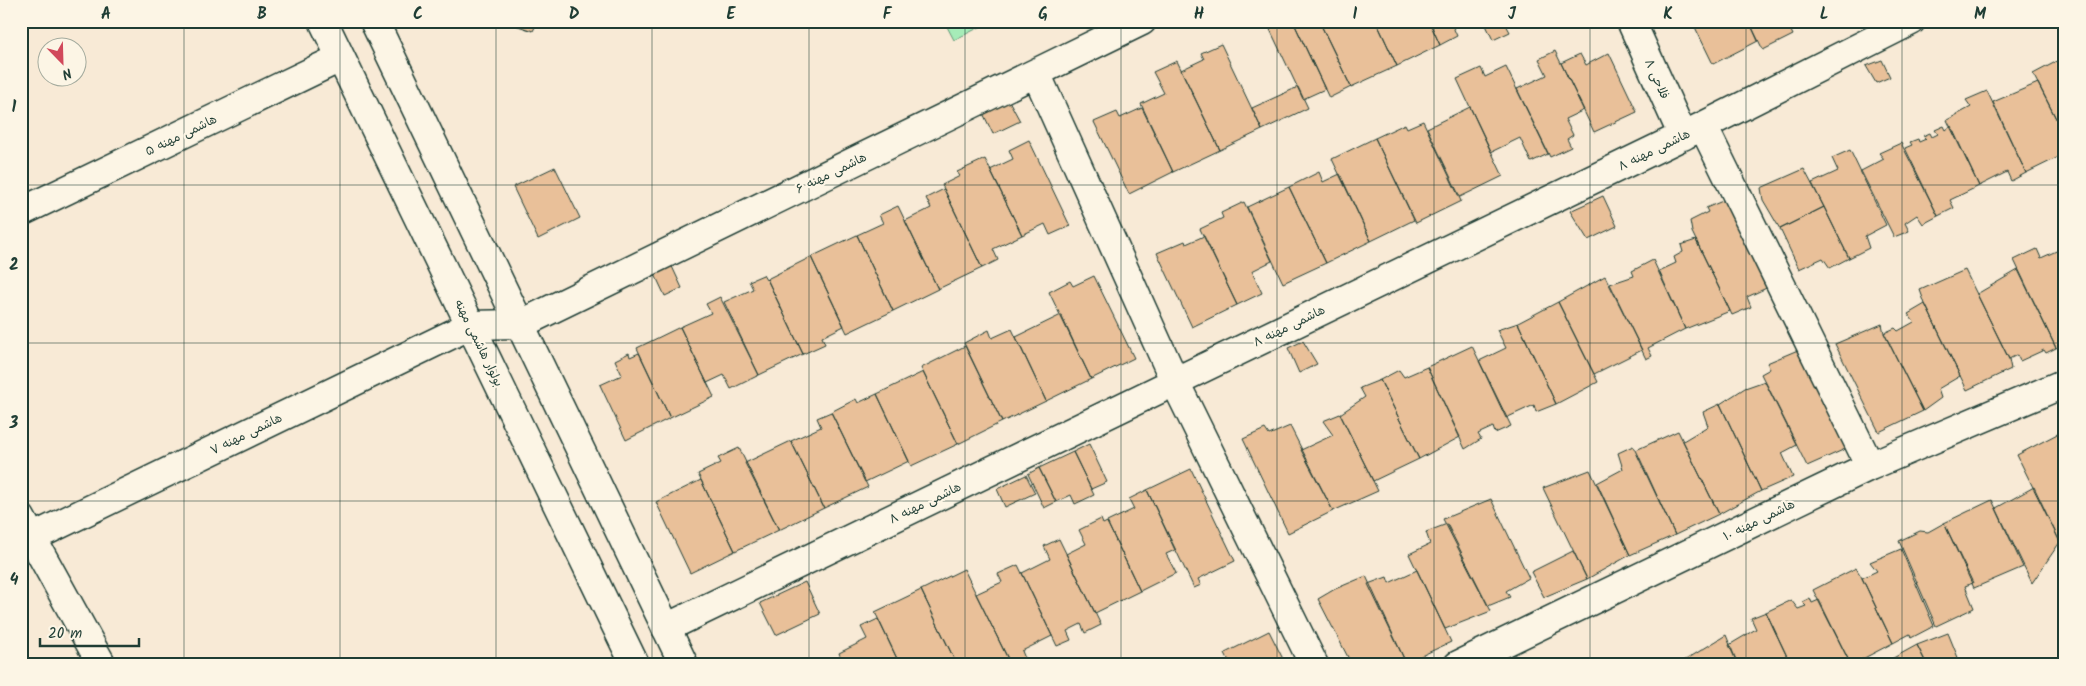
<svg xmlns="http://www.w3.org/2000/svg" width="2086" height="686" viewBox="0 0 2086 686" font-family="Kalam,'Playpen Sans Arabic',sans-serif">
<style>
.green{fill:#a6ecb8;stroke:#629476}
.building{fill:#e9c099;stroke:#1f3d34}
.lines{fill:none;stroke-linecap:round;stroke-linejoin:round}
.street-casing{stroke:#1f3d34;stroke-width:31}
.secondary-casing{stroke:#1f3d34;stroke-width:31}
.street{stroke:#fcf5e5;stroke-width:28}
.secondary{stroke:#fcf5e5;stroke-width:28}
.grid{fill:none;stroke:#1f3d34;stroke-width:1;stroke-opacity:0.55}
.labels{text-anchor:middle;stroke-width:4.5;stroke-linejoin:round;paint-order:stroke}
.street-label{font-size:12px;fill:#1f3d34;stroke:#fcf5e5}
.neatline{fill:none;stroke:#1f3d34;stroke-width:2}
.grid-label{font-size:16px;text-anchor:middle;font-weight:bold;fill:#1f3d34}
</style>
<rect width="100%" height="100%" fill="#f8ead6"/>
<filter id="ink" filterUnits="userSpaceOnUse"><feTurbulence type="fractalNoise" baseFrequency=".02" numOctaves="2"/><feDisplacementMap in="SourceGraphic" scale="10" xChannelSelector="R" yChannelSelector="G"/><feConvolveMatrix kernelMatrix="1 2 1 2 8 2 1 2 1" color-interpolation-filters="sRGB"/></filter>
<g filter="url(#ink)">
<!-- green -->
<path class="green" d="M944,21H992L954,40Z"/>
<!-- building -->
<path class="building" d="M503,21H538L533,31Z
M1266,21H1293L1325,89L1303,99Z
M1293,21H1319L1351,87L1329,98Z
M1319,21H1376L1397,66L1351,87Z
M1376,21H1429L1440,45L1397,66Z
M1429,21H1465L1453,27L1457,36L1440,45Z
M1489,21H1504L1510,32L1493,40L1485,23Z
M1692,21H1749L1758,41L1713,64Z
M1749,21H1786L1793,35L1763,50Z
M1221,44L1262,130L1220,150L1181,70L1204,59L1201,53Z
M1555,51L1584,110L1565,119L1573,135L1567,139L1571,147L1550,157L1517,89L1547,75L1539,59Z
M1609,53L1637,112L1594,132L1561,63L1580,54L1586,65Z
M2065,57V136L2033,74Z
M1882,60L1890,77L1876,83L1866,66Z
M1177,61L1220,150L1173,172L1141,104L1164,93L1153,72Z
M1506,67L1548,154L1531,162L1520,138L1491,152L1457,79L1481,68L1485,77Z
M2038,83L2065,136V154L2026,173L1993,102Z
M1298,87L1308,108L1262,130L1252,108Z
M1987,91L2026,173L2011,181L2007,172L1979,186L1947,120L1971,107L1966,100Z
M1007,97L1020,121L993,134L981,109Z
M1470,107L1503,176L1460,197L1427,128Z
M1142,108L1173,172L1129,194L1094,122L1117,112L1120,118Z
M1423,121L1461,201L1416,223L1375,138L1405,124L1407,128Z
M1944,126L1946,130L1951,126L1979,186L1950,200L1954,208L1938,216L1905,148L1912,145L1910,142L1918,139L1919,142L1926,139L1923,136L1930,133L1932,137L1938,134L1935,130Z
M1375,138L1414,220L1371,241L1332,159Z
M1029,140L1070,226L1050,235L1045,224L1022,235L990,170L1013,159L1009,150Z
M1901,143L1938,216L1923,224L1917,215L1905,223L1909,231L1894,237L1861,171L1884,159L1879,153Z
M1850,150L1886,225L1865,236L1869,248L1849,258L1812,183L1838,171L1832,158Z
M985,159L1022,235L993,249L998,260L982,268L942,185L960,176L957,172Z
M555,167L580,218L538,239L513,187Z
M1804,169L1824,207L1780,229L1763,200L1761,188Z
M1319,172L1323,182L1340,174L1371,241L1326,263L1289,187Z
M1289,187L1326,263L1283,283L1247,207Z
M944,189L982,268L938,289L905,221L931,208L926,198Z
M1603,196L1617,226L1588,240L1570,211Z
M1732,197L1773,285L1747,297L1751,307L1732,315L1692,232L1690,221L1708,212L1706,208Z
M1244,202L1272,261L1252,271L1262,293L1237,305L1200,229L1223,218L1221,213Z
M898,206L938,289L893,311L857,235L883,223L879,215Z
M1824,207L1849,258L1830,268L1823,258L1799,269L1780,229Z
M857,235L893,311L847,333L811,257Z
M1204,236L1237,305L1192,327L1157,253L1185,241L1186,244Z
M1696,240L1730,311L1685,329L1659,271L1676,263L1674,257L1683,252L1681,245Z
M2063,248L2065,343L2056,348L2014,260L2037,249L2041,258Z
M811,257L844,326L822,337L825,344L803,354L767,279Z
M669,260L682,288L665,296L652,268Z
M1653,260L1685,329L1648,348L1652,356L1646,359L1610,284L1634,276L1632,271Z
M1965,270L2009,359L2011,369L1967,390L1925,304L1920,290Z
M2018,270L2056,348L2046,353L2044,350L2020,361L2017,355L2009,359L1977,294Z
M763,275L766,280L767,279L803,354L759,375L724,302L753,289L749,281Z
M1094,276L1134,358L1091,379L1049,292L1070,281L1073,286Z
M1605,276L1642,350L1594,374L1558,302Z
M720,297L759,375L731,389L724,375L707,383L680,327L711,313L706,304Z
M1558,302L1598,382L1556,404L1518,323Z
M1925,304L1960,376L1938,389L1941,398L1923,411L1884,333L1895,328L1898,331L1914,322L1908,314Z
M1061,315L1091,379L1046,401L1016,337Z
M1518,323L1556,404L1536,412L1534,405L1506,418L1479,361L1506,348L1497,330Z
M1882,324L1884,333L1923,411L1879,432L1835,344Z
M680,327L714,397L670,418L637,348Z
M1012,329L1046,401L1002,422L964,343L989,330L992,338Z
M1303,341L1317,364L1299,373L1288,348Z
M965,346L1002,422L958,444L921,368Z
M1472,346L1511,426L1495,433L1493,427L1482,432L1478,434L1481,439L1465,449L1427,367Z
M1805,347L1852,446L1807,466L1761,374L1770,369L1767,363Z
M629,353L630,357L639,353L670,418L626,440L600,385L622,375L615,360Z
M1427,367L1460,437L1419,459L1380,380L1399,370L1404,377Z
M923,372L958,444L911,466L877,394Z
M1380,380L1419,459L1373,481L1340,414L1365,397L1360,388Z
M1765,381L1797,445L1782,453L1793,477L1761,491L1720,404L1745,388Z
M877,394L909,461L865,482L831,412L856,399L858,403Z
M1720,404L1761,491L1719,514L1683,441L1708,426L1703,412Z
M831,412L868,487L824,508L791,441L821,427L817,418Z
M1340,414L1378,491L1333,511L1301,450L1333,435L1323,421Z
M1290,426L1333,511L1288,533L1243,439L1265,429L1269,435Z
M2065,430V535L2060,542L2017,455Z
M1678,431L1719,514L1675,535L1636,450Z
M791,441L824,508L779,530L745,463Z
M1089,444L1107,482L1091,489L1073,452Z
M1633,446L1675,535L1630,555L1597,483L1623,469L1618,453Z
M739,448L779,530L735,551L698,474L721,463L718,458Z
M1073,452L1094,495L1075,504L1071,495L1056,502L1039,468Z
M1039,468L1056,502L1044,508L1028,474Z
M1191,469L1235,561L1198,579L1201,585L1194,588L1147,490Z
M1590,470L1630,555L1587,579L1543,488Z
M1026,475L1035,493L1005,507L997,489Z
M701,480L735,551L690,573L656,502Z
M2034,487L2060,542L2032,583L1996,508Z
M1147,490L1175,550L1166,554L1176,573L1140,591L1107,522L1134,509L1129,499Z
M1491,499L1529,578L1506,591L1510,597L1488,606L1443,519Z
M1992,500L2023,567L1974,588L1944,523Z
M1101,519L1103,524L1107,522L1140,591L1095,613L1066,554L1086,544L1079,530Z
M1944,523L1973,583L1965,586L1974,608L1936,626L1899,541L1920,531L1928,532Z
M1447,524L1491,611L1445,629L1409,554L1430,544L1426,532Z
M1059,539L1101,625L1085,633L1081,624L1067,631L1071,640L1057,646L1022,573L1050,559L1044,546Z
M1901,549L1934,626L1911,638L1910,634L1893,643L1862,578L1877,571L1870,562Z
M1573,551L1587,579L1544,597L1531,572Z
M1018,565L1052,636L1022,651L1026,661L1019,665H1011L976,594L1002,582L998,574Z
M1856,568L1862,578L1893,643L1851,665L1813,590Z
M964,569L976,594L1011,665H957L921,590Z
M1417,570L1451,642L1406,663L1368,584L1387,577L1389,583Z
M1366,576L1406,663L1403,665H1352L1318,599L1335,589Z
M805,582L820,614L776,635L760,603Z
M921,590L957,665H900L875,612Z
M1810,598L1812,603L1819,600L1851,665H1791L1766,612L1791,600L1798,609L1806,606L1802,602Z
M1766,612L1791,665H1738L1729,645L1756,629L1751,618Z
M878,619L900,665H844L839,653L867,639L861,627Z
M1269,631L1286,665H1231L1225,653Z
M1948,633L1961,665H1927L1917,645Z
M1726,635L1738,665H1683L1682,662Z
M1917,645L1927,665H1888L1886,662Z"/>
<g class="lines">
<defs>
<path id="street" d="M1631,21L1683,136
M1036,73L1175,382L1314,665
M1703,126L1870,466
M21,212L340,58
M21,518L102,665
M21,543L471,325L521,324L1142,21
M666,628L1703,126L1911,21
M1458,665L1870,466L2065,383"/>
<path id="secondary" d="M323,21L635,665
M374,21L684,665"/>
</defs>
<!-- street casing -->
<use href="#street" class="street-casing"/>
<!-- secondary casing -->
<use href="#secondary" class="secondary-casing"/>
<!-- street -->
<use href="#street" class="street"/>
<!-- secondary -->
<use href="#secondary" class="secondary"/>
</g>
</g>
<!-- grid -->
<path class="grid" d="M184,21V665M340,21V665M496,21V665M652,21V665M809,21V665M965,21V665M1121,21V665M1277,21V665M1434,21V665M1590,21V665M1746,21V665M1902,21V665M21,185H2065M21,343H2065M21,501H2065"/>
<g class="labels">
<!-- street labels -->
<g class="street-label">
<text transform="translate(1657 79) rotate(66)" y="4">فلاحی ۸</text>
<text transform="translate(181 135) rotate(-26)" y="4">هاشمی مهنه ۵</text>
<text transform="translate(1654 150) rotate(-26)" y="4">هاشمی مهنه ۸</text>
<text transform="translate(831 173) rotate(-26)" y="4">هاشمی مهنه ۶</text>
<text transform="translate(1289 326) rotate(-26)" y="4">هاشمی مهنه ۸</text>
<text transform="translate(479 343) rotate(64)" y="4">بولوار هاشمی مهنه</text>
<text transform="translate(246 434) rotate(-26)" y="4">هاشمی مهنه ۷</text>
<text transform="translate(925 503) rotate(-26)" y="4">هاشمی مهنه ۸</text>
<text transform="translate(1759 520) rotate(-26)" y="4">هاشمی مهنه ۱۰</text>
</g>
</g>
<!-- margin -->
<rect width="2086" height="686" fill="none" stroke="#fcf5e5" stroke-width="55"/>
<!-- north arrow -->
<g transform="translate(62 62) rotate(157)"><circle r="24" fill="#fcf5e5" stroke="#a4ab9e"/>
<path d="M0-4L9 19L0 12L-9 19Z" fill="#d1495b"/>
<text y="-8" font-size="14" font-weight="bold" text-anchor="middle" fill="#1f3d34">N</text>
</g>
<!-- scale -->
<path d="M40 638v8h99v-8" fill="none" stroke="#1f3d34" stroke-width="2.5"/>
<text x="48" y="638" font-size="15" fill="#1f3d34" stroke="#fcf5e5" stroke-width="4" paint-order="stroke">20 m</text>
<rect x="28" y="28" width="2030" height="630" class="neatline"/>
<g class="grid-label">
<text x="106" y="19">A</text>
<text x="262" y="19">B</text>
<text x="418" y="19">C</text>
<text x="574" y="19">D</text>
<text x="731" y="19">E</text>
<text x="887" y="19">F</text>
<text x="1043" y="19">G</text>
<text x="1199" y="19">H</text>
<text x="1355" y="19">I</text>
<text x="1512" y="19">J</text>
<text x="1668" y="19">K</text>
<text x="1824" y="19">L</text>
<text x="1980" y="19">M</text>
<text x="14" y="112">1</text>
<text x="14" y="270">2</text>
<text x="14" y="428">3</text>
<text x="14" y="585">4</text>
</g>
</svg>
